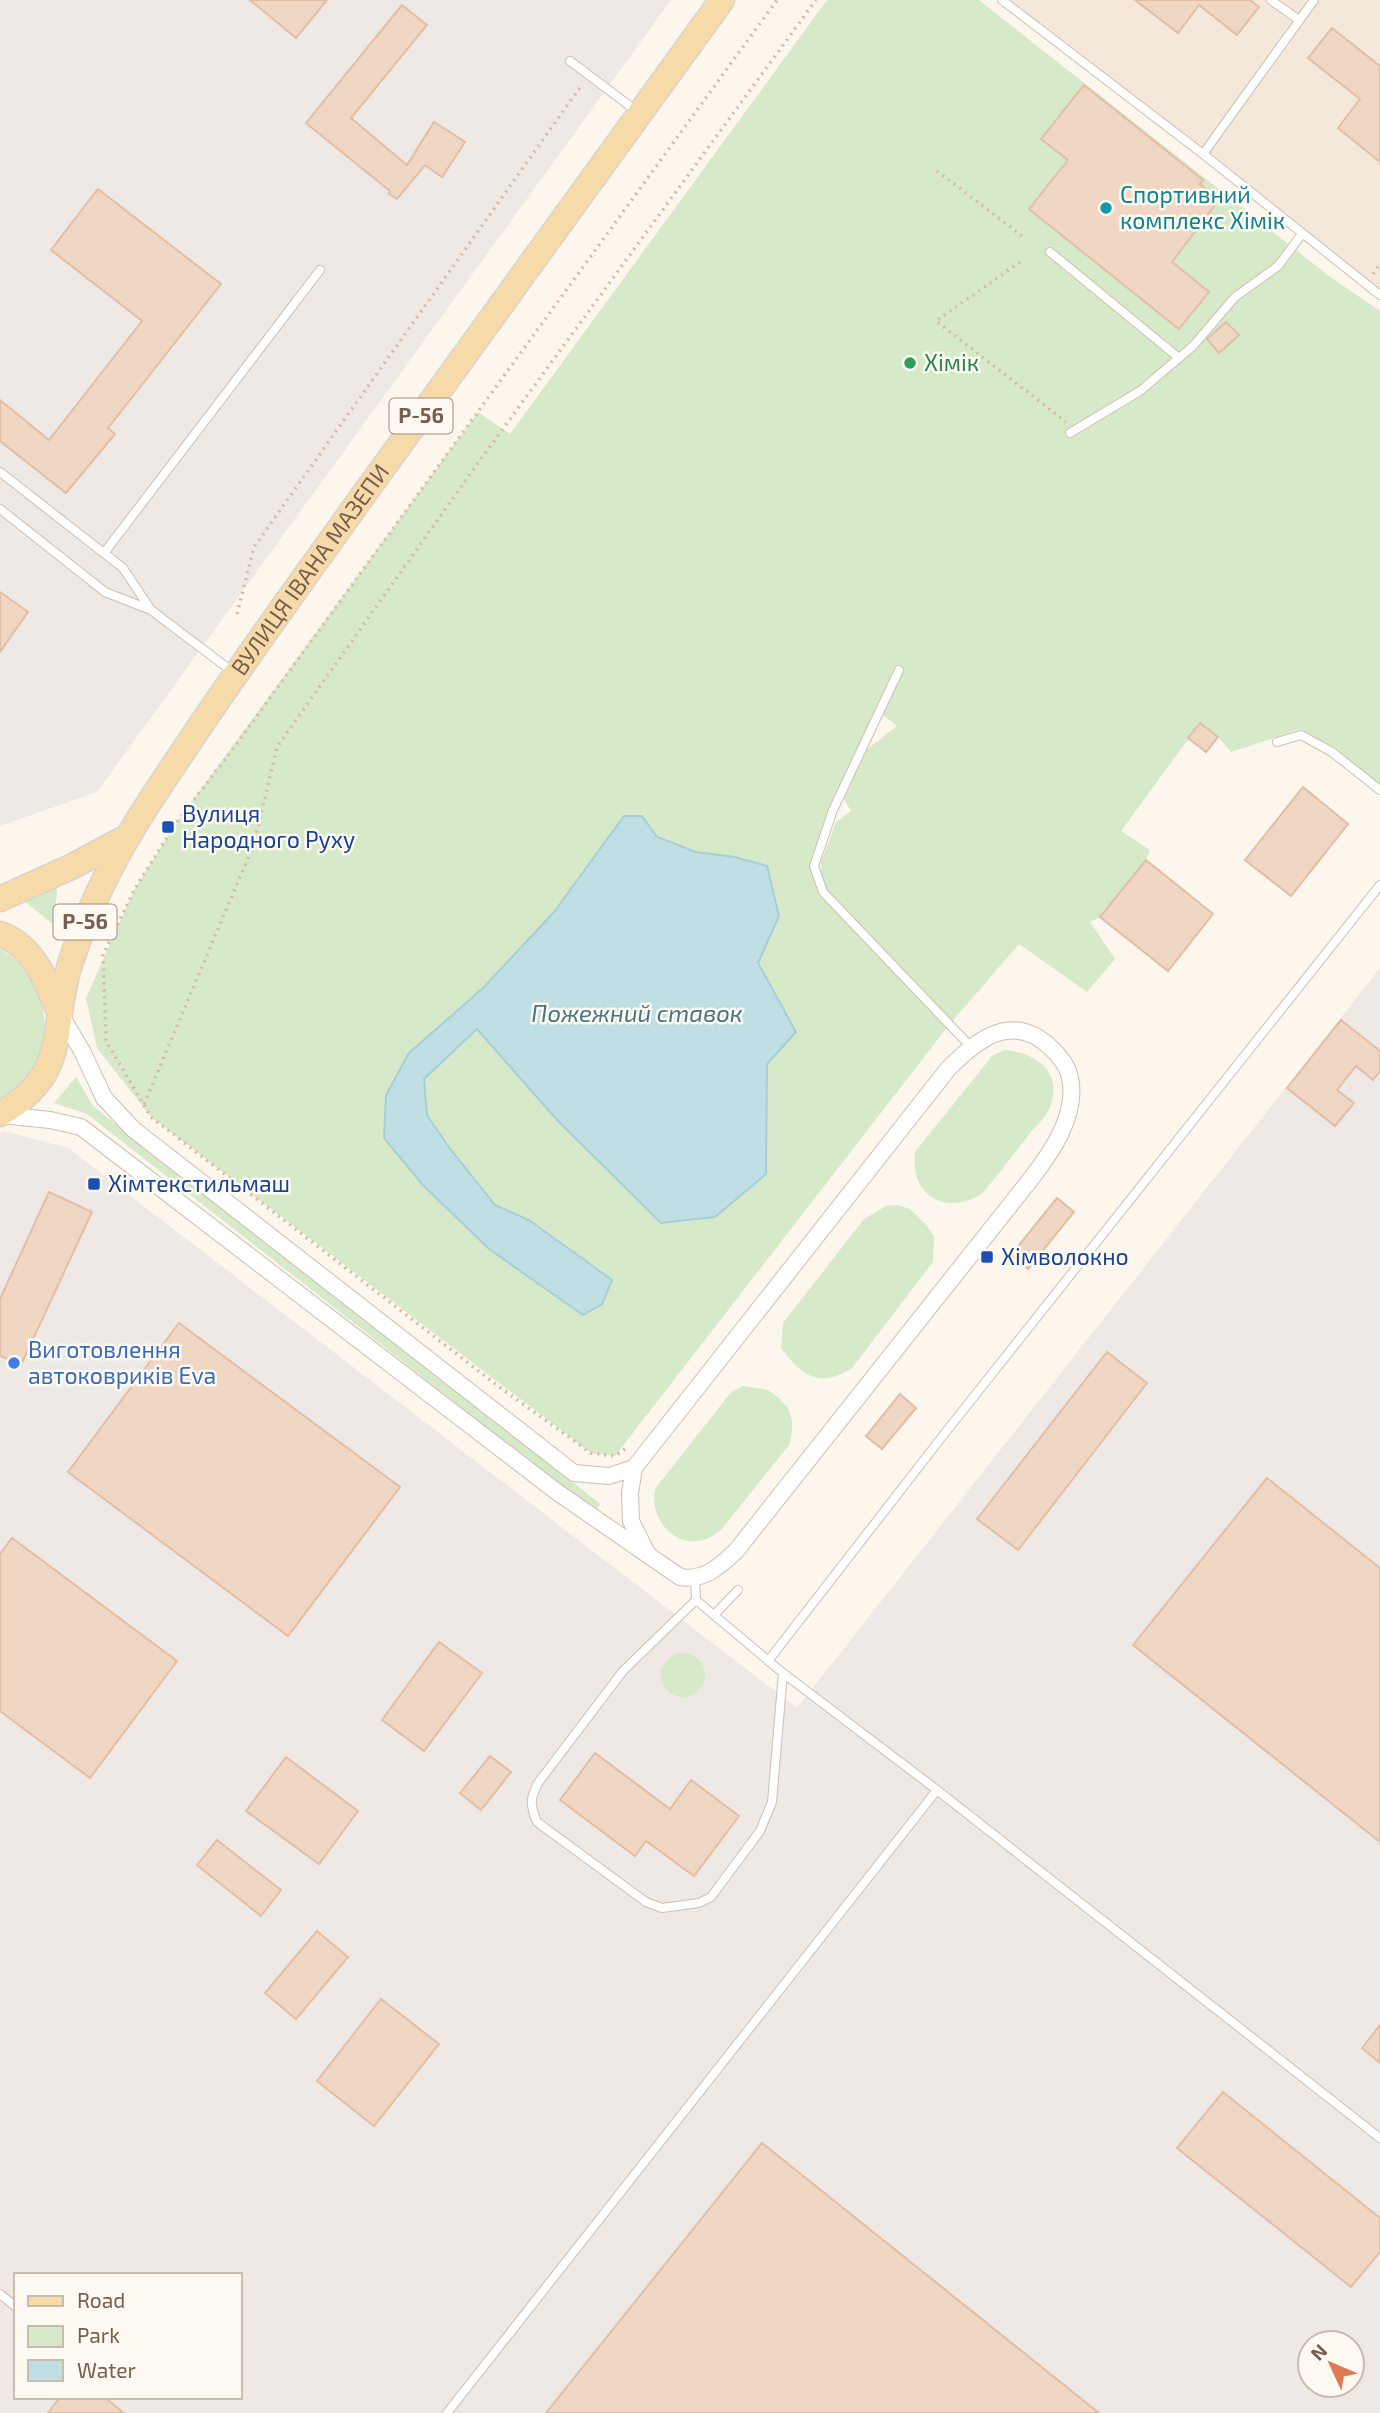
<svg xmlns="http://www.w3.org/2000/svg" width="1380" height="2413" viewBox="0 0 1380 2413" font-family="'Exo 2',sans-serif">
<style>
.residential{fill:#f3e8da}
.industrial{fill:#eee9e4;fill-rule:evenodd}
.green{fill:#d6eaca;fill-rule:evenodd}
.water{fill:#c0dfe5;stroke:#a7ced7;stroke-width:2}
.building{fill:#f0d7c4;stroke:#e2bea5;stroke-width:2}
.lines{fill:none;stroke-linecap:round;stroke-linejoin:round}
.service-casing{stroke:#cebfb1;stroke-width:10}
.minor-casing{stroke:#cebfb1;stroke-width:18}
.primary-casing{stroke:#d9d2ce;stroke-width:27}
.path{stroke:#d6baa7;stroke-width:3.5;stroke-dasharray:2 5;stroke-linecap:butt}
.service{stroke:#fff;stroke-width:8}
.minor{stroke:#fff;stroke-width:16}
.primary{stroke:#f6dba8;stroke-width:24}
.culture-dot{fill:#0f9aa8;stroke:#fefaf2;stroke-width:2.5}
.leisure-dot{fill:#2e9e5b;stroke:#fefaf2;stroke-width:2.5}
.transit-dot{fill:#1a4fb4;stroke:#fefaf2;stroke-width:2.5}
.shop-dot{fill:#3f7fe0;stroke:#fefaf2;stroke-width:2.5}
.labels{text-anchor:middle;stroke-width:5;stroke-linejoin:round;paint-order:stroke}
.shield{fill:#fefaf2;stroke:#a08d80;stroke-width:2}
.shield-label{font-size:21px;font-weight:bold;fill:#775e4f}
.culture-label{font-size:23px;fill:#0d838f;stroke:#fefaf2;text-anchor:start}
.leisure-label{font-size:23px;fill:#27864d;stroke:#fefaf2;text-anchor:start}
.street-label{font-size:23px;fill:#775e4f;stroke:#fefaf2}
.transit-label{font-size:23px;fill:#164399;stroke:#fefaf2;text-anchor:start}
.shop-label{font-size:23px;fill:#366cbe;stroke:#fefaf2;text-anchor:start}
.water-label{font-size:24px;font-style:italic;fill:#467681;stroke:#fefaf2}
</style>
<rect width="100%" height="100%" fill="#fcf6ec"/>
<!-- residential -->
<path class="residential" d="M1002,0H1380V287L1376,292Z"/>
<!-- industrial -->
<path class="industrial" d="M0,0H671L97,792L0,826Z
M1380,968V2413H0V1133L4,1131L68,1148L797,1708ZM16,2275H240V2397H16ZM1310,2343H1352V2385H1310Z"/>
<!-- green -->
<path class="green" d="M827,0H979L1329,276L1380,311V787L1336,751L1301,729L1231,752L1218,737L1200,723L1121,831L1150,850L1146,860L1100,917L1090,922L1115,959L1087,992L1019,944L949,1025L615,1456L591,1453L151,1117L97,1048L86,998L134,890L176,823L478,412L510,434ZM879,712L897,726L866,750L844,799L851,811L836,822L821,862L822,888L814,866L833,810Z
M57,888L54,925L23,900Z
M0,949C57,981 63,1071 0,1100Z
M1004,1050C1035,1052 1064,1072 1050,1107C1047,1116 1037,1125 1030,1133C1015,1153 999,1173 983,1193C947,1217 909,1196 915,1152L992,1056Z
M76,1077L93,1106L573,1482L600,1504L597,1510L589,1507L87,1114L54,1103Z
M898,1205L910,1209L927,1226L934,1237L933,1262L852,1368C819,1389 802,1376 781,1348L783,1323L864,1219L886,1206Z
M743,1386L768,1390L779,1398L788,1408L792,1421V1432L789,1445L721,1530C717,1532 712,1537 707,1539C675,1550 649,1519 655,1489L731,1392Z
M661 1675a22 22 0 1 1 44 0a22 22 0 1 1-44 0Z"/>
<!-- water -->
<path class="water" d="M624,816H642L657,837L696,852L735,857L767,866L779,916L758,963L796,1032L767,1064L766,1174L715,1217L661,1223L558,1121L477,1029L424,1079L427,1115L448,1146L495,1205L529,1220L612,1280L602,1304L583,1315L489,1249L422,1184L384,1138L386,1095L409,1053L483,988L554,912Z"/>
<!-- building -->
<path class="building" d="M250,0H327L296,38Z
M1135,0H1250L1259,7L1237,35L1199,5L1178,33Z
M402,5L427,25L351,118L407,165L434,122L465,142L442,177L425,165L397,199L389,194L390,191L306,123Z
M1332,28L1380,66V162L1338,128L1360,99L1308,58Z
M1084,85L1203,180L1200,184L1219,200L1172,262L1209,292L1179,329L1029,209L1068,160L1041,139Z
M98,189L221,284L108,428L115,434L66,493L0,441V400L49,440L142,321L51,250Z
M1226,322L1239,335L1219,353L1207,339Z
M0,592L28,612L0,652Z
M1200,723L1218,737L1206,752L1188,738Z
M1303,787L1348,824L1291,896L1245,860Z
M1146,860L1213,914L1168,971L1100,917Z
M1341,1020L1380,1051V1071L1373,1080L1356,1066L1337,1090L1354,1103L1335,1126L1287,1088Z
M49,1192L92,1212L21,1365L0,1356V1299Z
M1057,1198L1074,1212L1028,1269L1011,1255Z
M179,1323L400,1487L288,1636L68,1472Z
M1107,1352L1147,1383L1018,1550L977,1519Z
M900,1394L916,1408L882,1449L866,1436Z
M1267,1478L1380,1568V1842L1133,1645Z
M12,1538L177,1661L90,1778L0,1711V1554Z
M439,1642L482,1673L424,1751L382,1720Z
M595,1753L670,1809L691,1780L739,1816L694,1876L646,1841L635,1856L560,1800Z
M490,1756L511,1772L481,1810L460,1793Z
M286,1757L358,1811L319,1864L246,1811Z
M217,1840L281,1890L261,1916L197,1865Z
M317,1931L348,1957L296,2019L265,1993Z
M381,1999L439,2044L374,2126L317,2081Z
M1380,2025V2063L1362,2048Z
M1223,2092L1380,2218V2252L1351,2287L1177,2148Z
M762,2143L1099,2413H546Z
M60,2397H104L124,2413H48Z"/>
<g class="lines">
<defs>
<path id="service" d="M1002,0L1203,154L1380,295
M1271,0L1299,20
M570,61L638,112
M1203,154L1314,0
M1050,252L1179,358
M1070,433L1140,391L1193,346L1235,297L1278,266L1302,234
M0,472L123,568L151,610
M0,509L105,592L151,610L233,672
M104,553L320,270
M899,670L833,810L814,866L823,892L971,1047
M1277,742L1301,735L1332,752L1380,790
M695,1579L696,1600L783,1673L937,1790L1380,2138
M696,1600L623,1671L538,1783C530,1798 530,1806 537,1822L646,1902L662,1908L699,1903L711,1897L760,1831L772,1802L783,1673
M714,1615L738,1590
M768,1661L945,1433L1380,885
M0,2294L16,2307
M447,2413L937,1790"/>
<path id="minor" d="M0,1115L50,1120L81,1127L557,1492L680,1577C704,1581 719,1567 736,1551L1030,1180C1051,1153 1078,1115 1070,1078C1068,1066 1058,1054 1050,1047C1011,1011 977,1040 948,1069L634,1468L609,1476L574,1473L133,1129L104,1098L82,1051L60,1014
M634,1468L630,1493L631,1521L647,1553"/>
<g id="primary">
<path d="M0,899L73,866L127,837"/>
<path d="M0,934C33,945 48,983 59,1012"/>
<path id="s1" d="M0,1114C72,1072 49,1031 70,964C85,919 105,875 129,835C146,806 165,778 184,750C241,664 302,581 362,497C482,331 603,166 722,0"/>
</g>
</defs>
<!-- service casing -->
<use href="#service" class="service-casing"/>
<!-- minor casing -->
<use href="#minor" class="minor-casing"/>
<!-- primary casing -->
<use href="#primary" class="primary-casing"/>
<!-- path -->
<path class="path" d="M937,171L1026,239
M1020,262L936,321L1066,422
M1373,274L1380,264
M237,614L254,547L581,86
M144,1104L254,844L277,747L475,467L816,0
M625,1449L615,1456L591,1453L498,1386L151,1117L106,1041L103,955L134,890L176,823L230,753L777,0"/>
<!-- service -->
<use href="#service" class="service"/>
<!-- minor -->
<use href="#minor" class="minor"/>
<!-- primary -->
<use href="#primary" class="primary"/>
</g>
<!-- markers -->
<circle class="culture-dot" cx="1106" cy="208" r="7"/>
<circle class="leisure-dot" cx="910" cy="363" r="7"/>
<g class="transit-dot">
<rect x="161" y="820" width="14" height="14" rx="3.5"/>
<rect x="87" y="1177" width="14" height="14" rx="3.5"/>
<rect x="980" y="1250" width="14" height="14" rx="3.5"/>
</g>
<circle class="shop-dot" cx="14" cy="1363" r="7"/>
<g class="labels">
<!-- shield labels -->
<g class="shield">
<rect x="389.5" y="398.5" width="63" height="35" rx="5"/>
<rect x="53.5" y="904.5" width="63" height="35" rx="5"/>
</g>
<g class="shield-label">
<text x="421" y="423">Р-56</text>
<text x="85" y="929">Р-56</text>
</g>
<!-- culture labels -->
<g class="culture-label">
<text x="1120" y="203">Спортивний<tspan x="1120" dy="26">комплекс Хімік</tspan></text>
</g>
<!-- leisure labels -->
<g class="leisure-label">
<text x="924" y="371">Хімік</text>
</g>
<!-- street labels -->
<g class="street-label">
<text dy="8" stroke="none"><textPath href="#s1" startOffset="637">ВУЛИЦЯ ІВАНА МАЗЕПИ</textPath></text>
</g>
<!-- transit labels -->
<g class="transit-label">
<text x="182" y="822">Вулиця<tspan x="182" dy="26">Народного Руху</tspan></text>
<text x="108" y="1192">Хімтекстильмаш</text>
<text x="1001" y="1265">Хімволокно</text>
</g>
<!-- shop labels -->
<g class="shop-label">
<text x="28" y="1358">Виготовлення<tspan x="28" dy="26">автоковриків Eva</tspan></text>
</g>
<!-- water labels -->
<g class="water-label">
<text x="637" y="1022">Пожежний ставок</text>
</g>
</g>
<!-- legend -->
<rect x="14" y="2273" width="228" height="126" fill="#fefaf2" stroke="#c8bcb1" stroke-width="2"/>
<rect x="28" y="2296" width="35" height="10" fill="#f6dba8" stroke="#c8bcb1" stroke-width="2"/>
<text x="77" y="2308" font-size="21" fill="#775e4f">Road</text>
<rect x="28" y="2326" width="35" height="21" fill="#d6eaca" stroke="#c8bcb1" stroke-width="2"/>
<text x="77" y="2343" font-size="21" fill="#775e4f">Park</text>
<rect x="28" y="2360" width="35" height="21" fill="#c0dfe5" stroke="#c8bcb1" stroke-width="2"/>
<text x="77" y="2378" font-size="21" fill="#775e4f">Water</text>
<!-- north arrow -->
<g transform="translate(1331 2364) rotate(314)"><circle r="33" fill="#fefaf2" stroke="#c8bcb1" stroke-width="2"/>
<path d="M0-5L12 26L0 18L-12 26Z" fill="#df7a58"/>
<text y="-10" font-size="19" font-weight="bold" text-anchor="middle" fill="#775e4f">N</text>
</g>
</svg>
